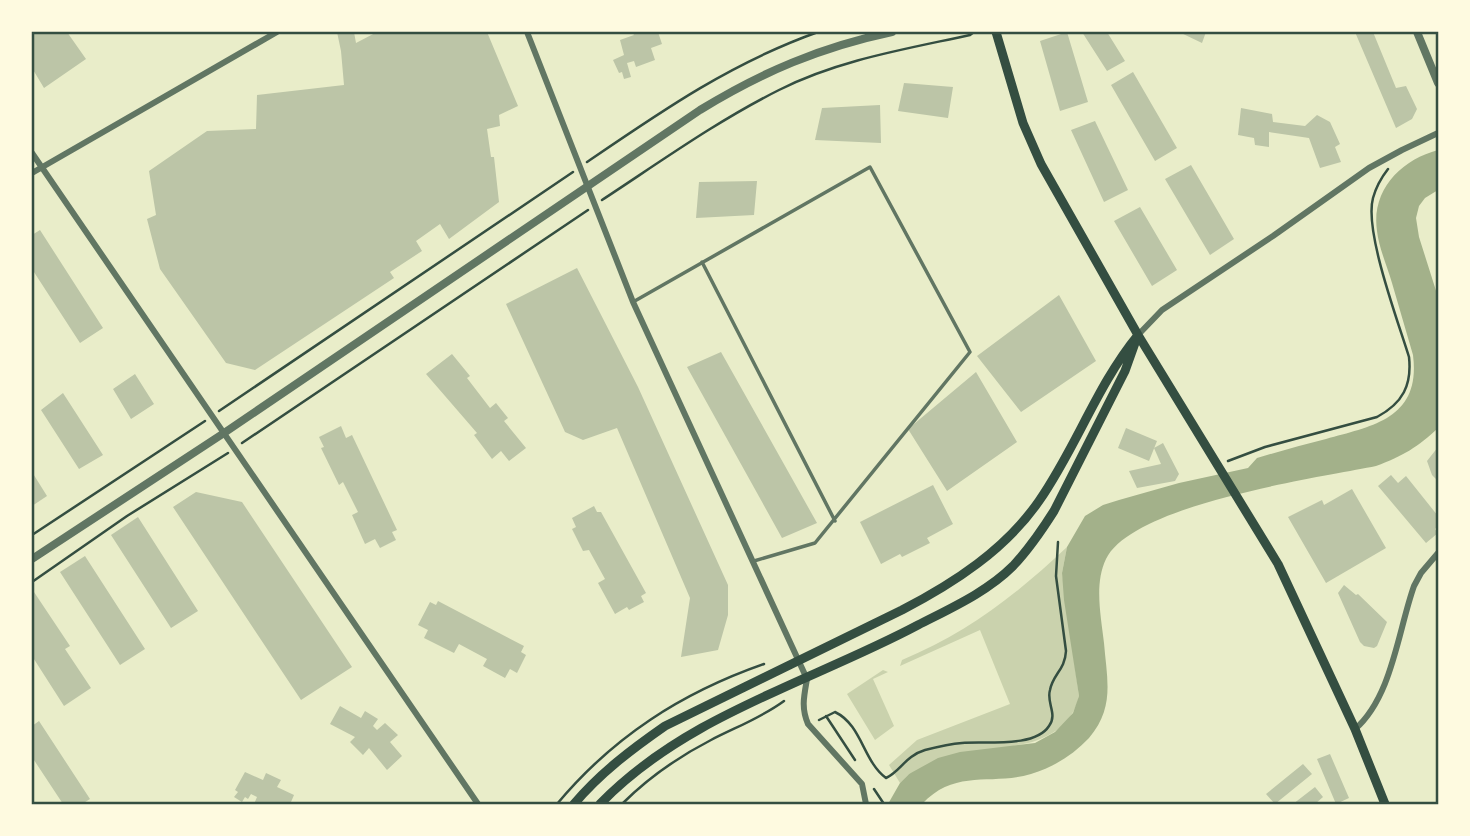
<svg xmlns="http://www.w3.org/2000/svg" width="1470" height="836" viewBox="0 0 1470 836" font-family="'IBM Plex Serif',serif">
<style>
.green{fill:#cad2ad}
.water{fill:#a3b18a}
.building{fill:#bcc5a7}
.lines{fill:none;stroke-linecap:round;stroke-linejoin:round}
.path{stroke:#344e41;stroke-width:2.5}
.service{stroke:#617663;stroke-width:3.5}
.minor{stroke:#617663;stroke-width:6}
.tertiary{stroke:#617663;stroke-width:8}
.secondary{stroke:#344e41;stroke-width:9}
.neatline{fill:none;stroke:#344e41;stroke-width:2.5}
</style>
<rect width="100%" height="100%" fill="#e9edc9"/>
<!-- green -->
<path class="green" d="M1067,547L1062,573L1079,696C1073,726 1044,742 1017,745L909,774L900,783L889,765L917,740L1010,704L980,630L900,666L902,660C967,633 1016,595 1067,547Z
M883,670L888,672L873,679L894,726L875,740L847,694Z"/>
<!-- water -->
<path class="water" d="M1438,150V190L1425,198L1419,206L1416,218L1419,237L1438,297V428C1418,447 1403,456 1376,466C1317,478 1133,504 1106,559C1094,584 1101,616 1104,643C1107,680 1115,707 1089,738C1073,755 1054,767 1031,774C991,786 956,768 922,804H888L900,783L909,774L938,758L960,752L1035,743L1055,732L1073,713L1079,696L1064,600L1062,573L1067,547L1085,516L1103,505L1119,500L1179,483L1248,468L1257,458C1280,451 1303,445 1326,439C1374,426 1421,418 1413,355C1406,331 1399,307 1392,283C1387,266 1379,248 1377,231C1371,190 1401,160 1438,150Z"/>
<!-- building -->
<path class="building" d="M32,32H67L86,59L44,88L32,68Z
M337,32H354L356,43L377,32H487L518,106L499,115L500,126L487,129L491,157H494L499,202L449,239L440,224L416,241L422,251L390,272L394,278L255,370L226,363L160,269L147,219L156,215L149,171L207,131L256,129L257,95L344,85L341,51Z
M632,32H658L662,44L651,48L655,60L636,67L634,61L627,63L631,77L624,79L622,72L619,73L613,60L624,55L620,40L634,35Z
M1067,32L1088,102L1060,111L1040,41Z
M1082,32H1107L1125,61L1107,71Z
M1179,32H1206L1202,43Z
M1355,32H1373L1396,88L1406,86L1417,109L1412,119L1396,128Z
M1133,72L1177,148L1155,161L1111,85Z
M904,83L953,87L948,118L898,111Z
M880,105L881,143L815,140L822,108Z
M1241,108L1272,114L1273,122L1305,126L1317,115L1330,122L1340,144L1335,147L1341,162L1320,168L1309,138L1269,132V147L1255,145L1254,138L1238,135Z
M1095,121L1128,190L1104,202L1071,130Z
M1191,165L1234,239L1210,255L1165,179Z
M757,181L754,215L696,218L699,182Z
M1140,207L1177,270L1152,286L1114,221Z
M40,230L103,328L80,343L32,269V235Z
M577,268L638,387L728,585V615L718,650L681,657L690,598L617,428L583,440L565,432L506,304Z
M1059,295L1096,361L1021,412L977,356Z
M721,352L817,523L782,538L687,367Z
M452,354L470,376L467,378L490,408L496,403L508,418L504,421L526,448L509,461L501,451L492,459L474,435L477,433L426,374Z
M976,372L1017,442L947,491L908,429Z
M135,374L154,404L131,419L113,389Z
M63,393L103,455L79,469L41,410Z
M341,426L346,438L352,435L397,530L392,532L396,540L380,548L375,539L365,544L352,515L358,512L343,482L339,485L321,448L324,447L319,437Z
M1126,428L1157,441L1149,461L1118,448Z
M1163,443L1179,474L1175,481L1137,488L1129,471L1161,464L1154,448Z
M1438,447V481L1432,475L1427,461Z
M32,472L47,496L32,506Z
M1391,475L1398,483L1406,476L1438,516V526L1435,529L1438,533L1426,543L1378,486Z
M933,485L953,524L927,538L930,543L902,557L900,554L881,564L860,522Z
M1352,489L1386,548L1326,583L1288,517L1322,500L1324,505Z
M196,492L242,502L352,667L301,700L173,507Z
M594,506L597,512H601L646,593L641,596L644,602L629,610L627,607L615,614L598,583L605,579L589,550L583,551L572,529L576,527L572,518Z
M138,517L198,611L171,628L111,535Z
M85,556L145,649L120,665L60,572Z
M1344,585L1356,595L1358,594L1387,622L1377,646L1374,648L1364,646L1360,642L1338,593Z
M34,592L70,646L65,649L91,688L64,706L32,656V593Z
M438,601L524,646L521,652L526,655L517,673L510,669L505,678L483,666L487,659L459,644L454,653L424,638L428,630L418,625L430,602L436,605Z
M340,706L361,718L365,711L378,719L373,726L377,730L385,723L398,735L390,742L402,756L387,770L369,748L363,755L350,742L355,737L330,724Z
M39,721L90,799L82,804H63L32,757V726Z
M1330,754L1349,798L1336,804L1317,759Z
M1303,764L1312,774L1275,804L1266,794Z
M245,772L263,780L266,773L281,780L277,787L294,795L291,802L294,804H254L257,797L251,794L248,799L245,797L242,802L234,797L238,792L235,790Z
M1315,787L1323,797L1315,804H1293Z"/>
<g class="lines">
<!-- path -->
<path class="path" d="M587,162C663,110 731,63 818,32
M602,200C660,162 717,121 779,90C838,60 906,49 970,35L974,32
M219,411L573,172
M242,443L588,210
M1228,461L1265,447L1377,417C1403,403 1412,385 1409,357C1398,321 1364,231 1373,198C1376,187 1381,178 1388,169
M32,535L205,421
M32,582L127,516L228,453
M826,716L855,760
M819,720L835,712C862,725 863,761 886,778C901,771 905,756 925,750C937,747 950,744 962,743C985,741 1035,748 1049,726C1058,714 1046,703 1050,690C1053,674 1065,670 1066,651L1056,576L1058,542
M874,789L884,804
M557,804C613,737 681,693 764,664
M622,804C648,778 678,757 711,740C736,727 761,718 784,701"/>
<!-- service -->
<path class="service" d="M702,262L835,521
M633,302L870,167L970,352L815,543L754,561"/>
<!-- minor -->
<path class="minor" d="M527,32L633,302L807,679C804,696 801,708 808,724L862,784L866,804
M32,153L478,804
M32,173L277,32
M1138,335L1162,310L1273,236L1369,168L1402,150L1438,133
M1355,729C1392,697 1398,631 1414,586L1421,573L1438,553"/>
<!-- tertiary -->
<path class="tertiary" d="M1417,32L1438,83
M32,559L224,433L700,110C762,72 821,47 892,32"/>
<!-- secondary -->
<path class="secondary" d="M996,32L1023,123L1041,164L1138,335L1278,564L1355,729L1385,804
M574,804C600,773 632,749 665,726L902,610C954,583 1005,550 1039,501C1076,448 1097,385 1138,335
M600,804C686,715 811,682 918,625C951,608 987,592 1013,566C1029,549 1042,530 1054,511L1125,371L1135,343"/>
</g>
<!-- border -->
<rect width="1470" height="836" fill="none" stroke="#fefae0" stroke-width="66"/>
<rect x="33" y="33" width="1404" height="770" class="neatline"/>
</svg>
